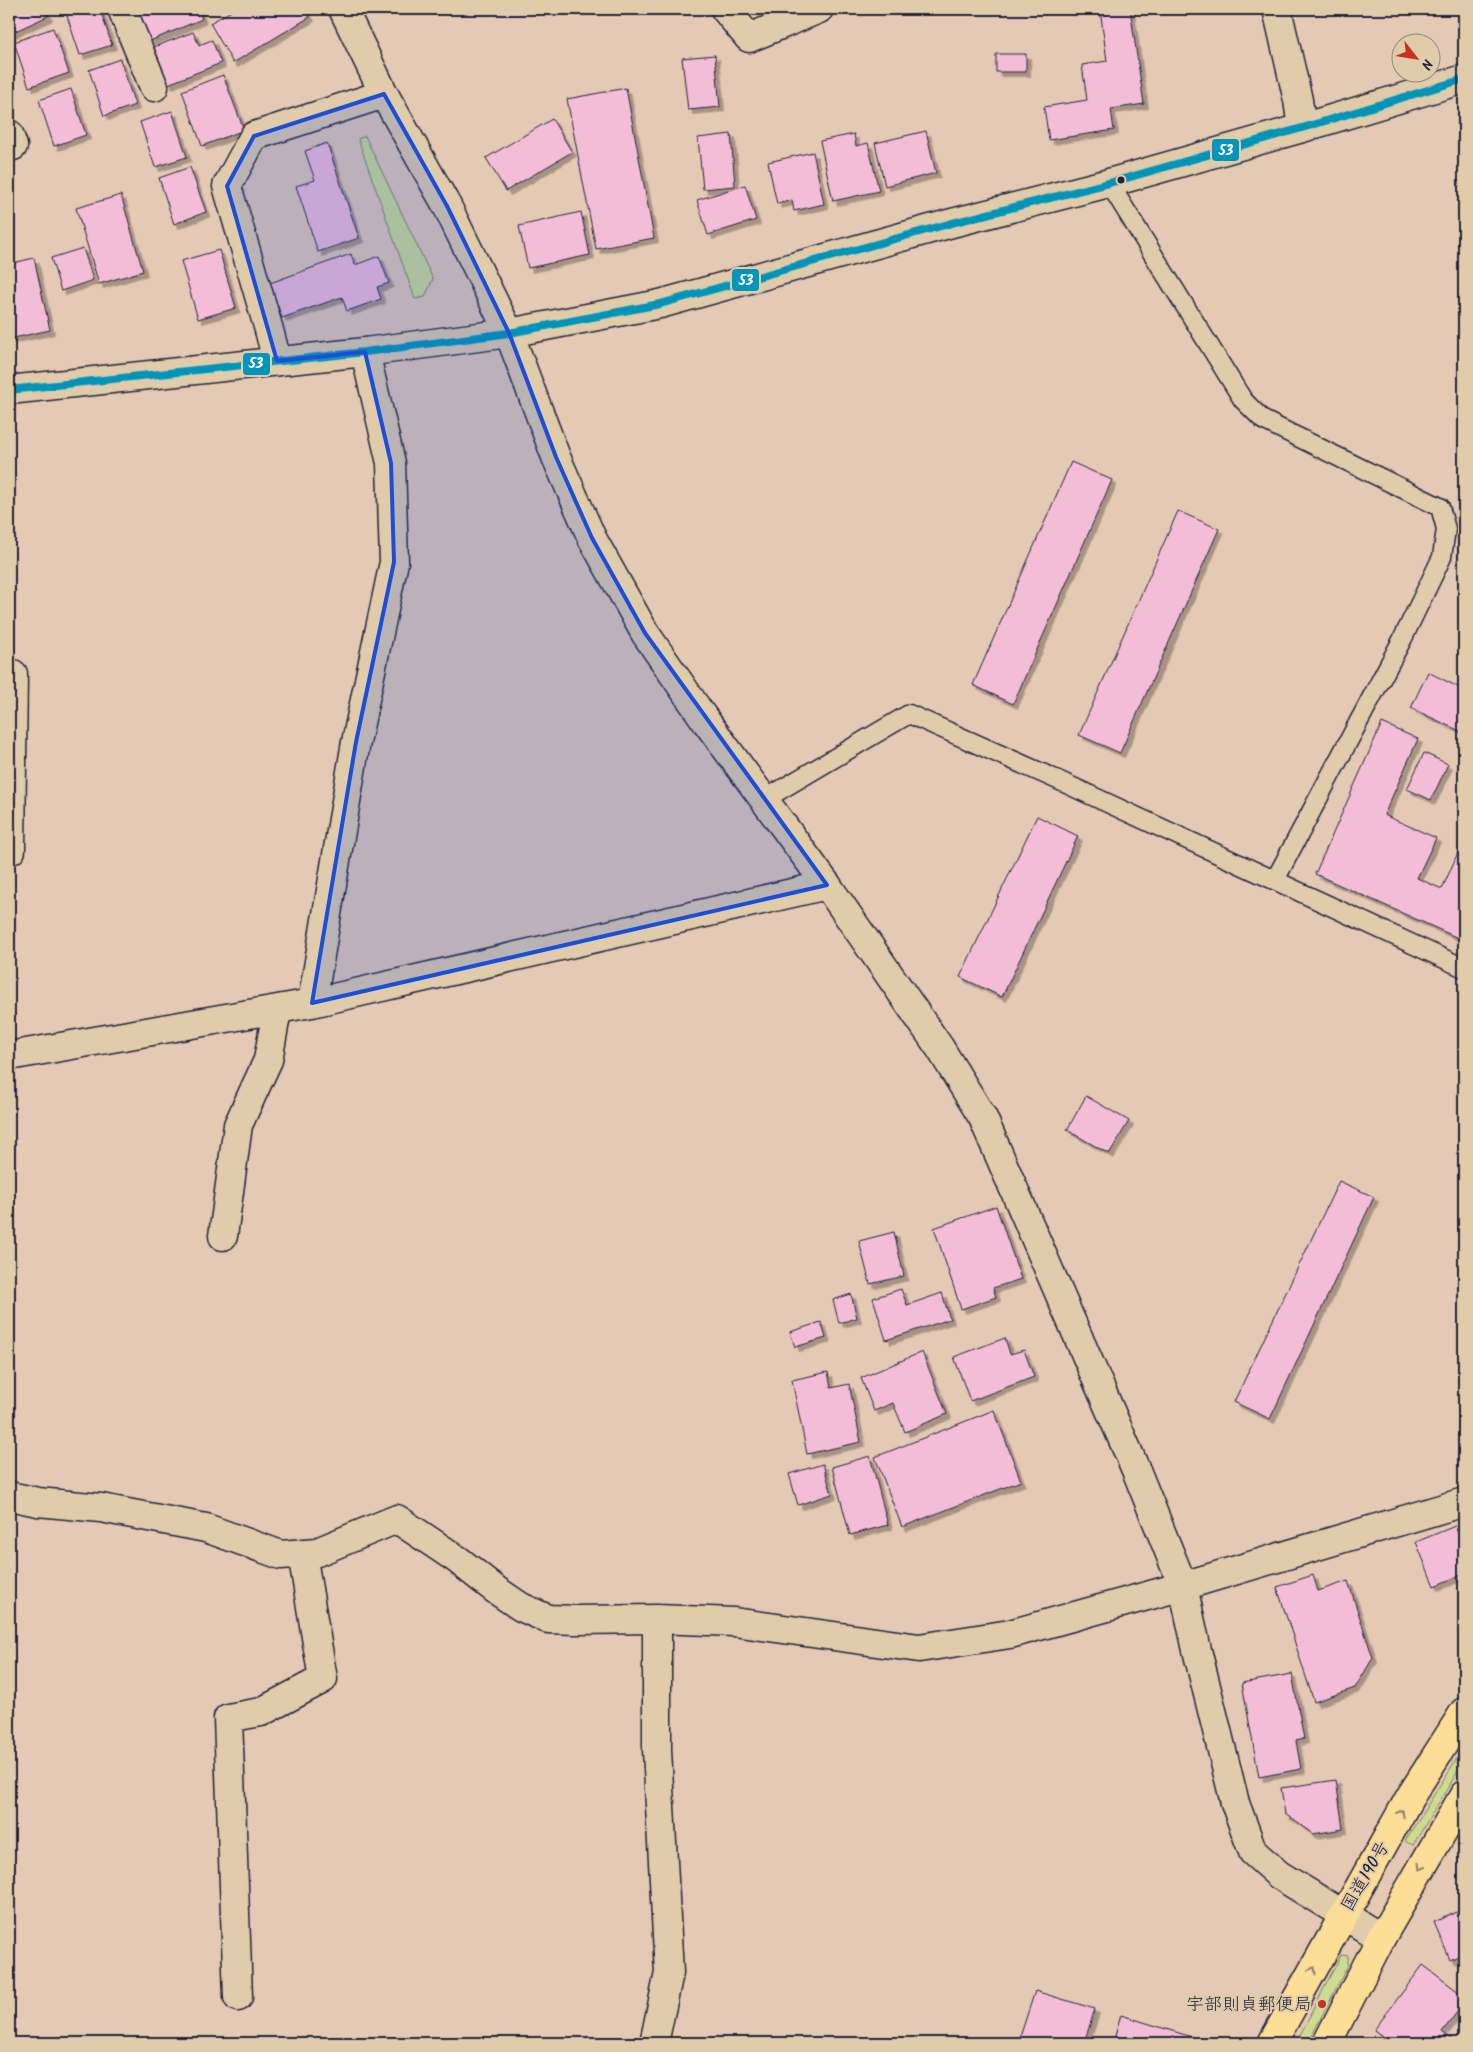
<svg xmlns="http://www.w3.org/2000/svg" width="1473" height="2052" viewBox="0 0 1473 2052" font-family="Kalam,'Klee One',sans-serif">
<style>
.green{fill:#cddc90;stroke:#787f66}
.building{fill:#f3bdd7;stroke:#22223b;filter:url(#shadow)}
.lines{fill:none;stroke-linecap:round;stroke-linejoin:round}
.service-casing{stroke:#22223b;stroke-width:21}
.minor-casing{stroke:#22223b;stroke-width:31}
.tertiary-casing{stroke:#22223b;stroke-width:31}
.trunk-casing{stroke:#22223b;stroke-width:31}
.service{stroke:#e0ccab;stroke-width:18}
.minor{stroke:#e0ccab;stroke-width:28}
.tertiary{stroke:#e0ccab;stroke-width:28}
.trunk{stroke:#fcde96;stroke-width:28}
.bus-1-casing{stroke:#e0ccab;stroke-width:11}
.bus-1{stroke:#0595b8;stroke-width:8}
.oneway{stroke:#8f8068}
.marked{fill:#1d4ed8;fill-opacity:0.2;stroke:#1d4ed8;stroke-width:4;stroke-linejoin:round}
.bus-dot{fill:#22223b;stroke:#e0ccab;stroke-width:2}
.poi-dot{fill:#c8321e;stroke:#e0ccab;stroke-width:2}
.labels{text-anchor:middle;stroke-width:4;stroke-linejoin:round;paint-order:stroke}
.street-label{font-size:18px;fill:#22223b;stroke:#e0ccab}
.poi-label{font-size:18px;fill:#22223b;stroke:#e0ccab;text-anchor:end}
.line-badge{stroke:#e0ccab;stroke-width:2}
.badge-label{font-size:14px;text-anchor:middle;font-weight:bold;fill:#fff}
</style>
<defs>
<filter id="shadow"><feDropShadow dx="4.5" dy="4.5" stdDeviation="0" flood-color="#0004"/></filter>
</defs>
<rect width="100%" height="100%" fill="#e4c9b4"/>
<filter id="ink" filterUnits="userSpaceOnUse"><feTurbulence type="fractalNoise" baseFrequency=".02" numOctaves="2"/><feDisplacementMap in="SourceGraphic" scale="10" xChannelSelector="R" yChannelSelector="G"/><feConvolveMatrix kernelMatrix="1 2 1 2 8 2 1 2 1" color-interpolation-filters="sRGB"/></filter>
<g filter="url(#ink)">
<!-- green -->
<path class="green" d="M365,136L433,279L425,297L415,299L358,139Z
M1464,1747V1761L1413,1845L1405,1841Z
M1341,1955L1348,1956V1965L1308,2043H1296Z"/>
<!-- building -->
<path class="building" d="M9,9H45L48,16L9,34Z
M67,9H100L112,45L80,55L65,10Z
M137,9H198L202,19L150,41Z
M235,9H305L310,17L233,63L210,23Z
M1100,9H1130L1144,104L1111,109L1114,130L1049,140L1044,107L1087,100L1082,65L1107,61Z
M53,28L69,73L29,87L14,42Z
M193,32L199,45L212,40L221,63L168,84L154,47Z
M996,54H1026V72H996Z
M715,55L720,107L688,110L682,58Z
M120,59L135,105L104,116L89,70Z
M223,75L244,130L202,146L182,91Z
M626,88L654,238L596,249L567,99Z
M71,89L86,135L54,146L39,100Z
M172,111L187,157L155,167L140,122Z
M552,119L572,152L506,191L486,158Z
M926,131L936,173L885,186L875,143Z
M731,134L735,186L703,189L698,138Z
M854,134L856,146L868,143L879,191L833,201L820,141Z
M327,143L359,238L318,252L296,186L315,180L305,151Z
M813,152L824,204L794,211L792,200L777,204L768,162Z
M190,167L206,212L174,224L159,178Z
M745,185L756,220L708,235L697,200Z
M121,195L143,271L99,284L76,208Z
M581,212L590,255L528,268L519,226Z
M83,248L93,280L61,291L51,258Z
M219,250L236,308L198,319L181,261Z
M351,254L355,265L379,256L389,283L377,287L381,299L347,311L342,297L282,318L270,283Z
M34,258L50,330L9,339V264Z
M1071,462L1112,480L1013,704L973,685Z
M1178,511L1219,529L1120,753L1079,735Z
M1428,672L1464,690V733L1411,708Z
M1382,723L1418,739L1384,815L1436,838L1417,878L1442,889L1464,839V923L1458,938L1315,874Z
M1424,753L1448,764L1431,800L1407,789Z
M1037,816L1078,836L1002,997L960,977Z
M1086,1096L1129,1121L1109,1154L1067,1130Z
M1339,1181L1374,1197L1270,1419L1234,1402Z
M996,1206L1021,1279L993,1288L996,1297L961,1309L934,1228Z
M894,1232L904,1276L870,1284L859,1241Z
M901,1289L907,1305L942,1293L950,1319L886,1340L873,1298Z
M851,1294L857,1318L839,1323L833,1300Z
M821,1322L826,1338L795,1347L790,1332Z
M1005,1338L1010,1354L1024,1350L1034,1377L970,1401L954,1357Z
M922,1352L947,1414L905,1432L893,1403L874,1411L861,1378Z
M828,1372L831,1388L849,1384L861,1442L807,1454L792,1380Z
M994,1410L1021,1481L902,1527L875,1457Z
M870,1456L888,1525L850,1535L832,1467Z
M823,1464L832,1494L798,1505L789,1474Z
M1455,1526L1464,1548V1574L1434,1586L1416,1542Z
M1313,1575L1318,1591L1348,1581L1373,1658L1355,1688L1314,1702L1277,1587Z
M1292,1674L1304,1739L1296,1741L1301,1769L1259,1777L1242,1683Z
M1336,1780L1343,1829L1313,1834L1285,1814L1281,1788Z
M1464,1909V1953L1450,1960L1434,1922Z
M1423,1965L1464,1996V2003L1442,2032L1456,2043H1391L1374,2030Z
M1035,1991L1095,2009L1084,2043H1031L1019,2040Z
M1121,2015L1195,2038L1193,2043H1113Z"/>
<g class="lines">
<defs>
<path id="service" d="M1109,183L1243,400L1263,420L1440,507L1446,529L1442,557L1403,638L1275,880
M765,799L909,714L1060,781L1464,968"/>
<path id="minor" d="M122,9L154,87
M725,9L749,38L819,9
M1277,9L1298,100L1302,128
M9,134L13,146
M277,361L269,330L227,186L254,136L384,94L343,9
M9,851L11,850L13,674
M312,1003L356,742L394,562L391,463L365,352
M9,1056L312,1003L827,885
M223,1236L238,1125L268,1060L277,1010
M9,1496L38,1502L101,1508L206,1528L281,1555L317,1552L397,1519L458,1560L496,1590L521,1607L548,1619L576,1620L657,1619L734,1622L919,1648L1010,1634L1183,1586L1464,1502
M238,1997L228,1718L261,1712L323,1679L302,1553
M654,2043L669,1973L657,1750V1619"/>
<path id="tertiary" d="M384,94L447,206L509,333L556,457L592,538L645,633L703,717L827,885L940,1048L983,1118L1136,1470L1183,1586L1197,1650L1235,1803L1253,1852L1279,1875L1381,1938
M9,390L365,352L509,333L660,304L952,223L1109,183L1302,128L1464,79"/>
<path id="trunk" d="M1272,2043L1410,1797L1464,1712
M1327,2043L1381,1938L1464,1795"/>
</defs>
<!-- service casing -->
<use href="#service" class="service-casing"/>
<!-- minor casing -->
<use href="#minor" class="minor-casing"/>
<!-- tertiary casing -->
<use href="#tertiary" class="tertiary-casing"/>
<!-- trunk casing -->
<use href="#trunk" class="trunk-casing"/>
<!-- service -->
<use href="#service" class="service"/>
<!-- minor -->
<use href="#minor" class="minor"/>
<!-- tertiary -->
<use href="#tertiary" class="tertiary"/>
<!-- trunk -->
<use href="#trunk" class="trunk"/>
<defs>
<path id="bus-1" d="M9,390L365,352L509,333L660,304L952,223L1109,183L1302,128L1464,79"/>
</defs>
<!-- bus-1 casing -->
<use href="#bus-1" class="bus-1-casing"/>
<!-- bus-1 -->
<use href="#bus-1" class="bus-1"/>
</g>
<!-- one-way arrows -->
<defs><path id="oneway-chevron" d="M-2-3.5L2.5 0L-2 3.5" fill="none" stroke-width="1.6" stroke-linecap="round" stroke-linejoin="round" transform="scale(1.25)"/></defs>
<g class="oneway">
<use href="#oneway-chevron" transform="translate(1401 1813) rotate(-61)"/>
<use href="#oneway-chevron" transform="translate(1421 1867) rotate(120)"/>
<use href="#oneway-chevron" transform="translate(1313 1970) rotate(-61)"/>
</g>
</g>
<!-- marked area -->
<path class="marked" d="M384,94L447,206L509,333L556,457L592,538L645,633L827,885L312,1003L356,742L394,562L391,463L365,352L277,361L227,186L254,136Z"/>
<!-- markers -->
<circle class="bus-dot" cx="1121" cy="180" r="4.5"/>
<circle class="poi-dot" cx="1322" cy="2004" r="5"/>
<g class="labels">
<!-- street labels -->
<g class="street-label">
<text transform="translate(1365 1876) rotate(-60)" y="6">国道190号</text>
</g>
<!-- poi labels -->
<g class="poi-label">
<text x="1312" y="2010">宇部則貞郵便局</text>
</g>
</g>
<g class="line-badge">
<rect x="1211" y="138" width="29" height="24" rx="5" fill="#0595b8"/>
<rect x="731" y="268" width="29" height="24" rx="5" fill="#0595b8"/>
<rect x="242" y="352" width="29" height="24" rx="5" fill="#0595b8"/>
</g>
<g class="badge-label">
<text x="1226" y="155">53</text>
<text x="746" y="285">53</text>
<text x="256" y="368">53</text>
</g>
<!-- margin -->
<rect width="1473" height="2052" fill="none" stroke="#e0ccab" stroke-width="30"/>
<rect x="15" y="15" width="1443" height="2022" fill="none" stroke="#22223b" stroke-width="2" filter="url(#ink)"/>
<!-- north arrow -->
<g transform="translate(1416 58) rotate(121)"><circle r="24" fill="#e0ccab" stroke="#94887e"/>
<path d="M0-4L9 19L0 12L-9 19Z" fill="#c8321e"/>
<text y="-8" font-size="14" font-weight="bold" text-anchor="middle" fill="#22223b">N</text>
</g>
</svg>
